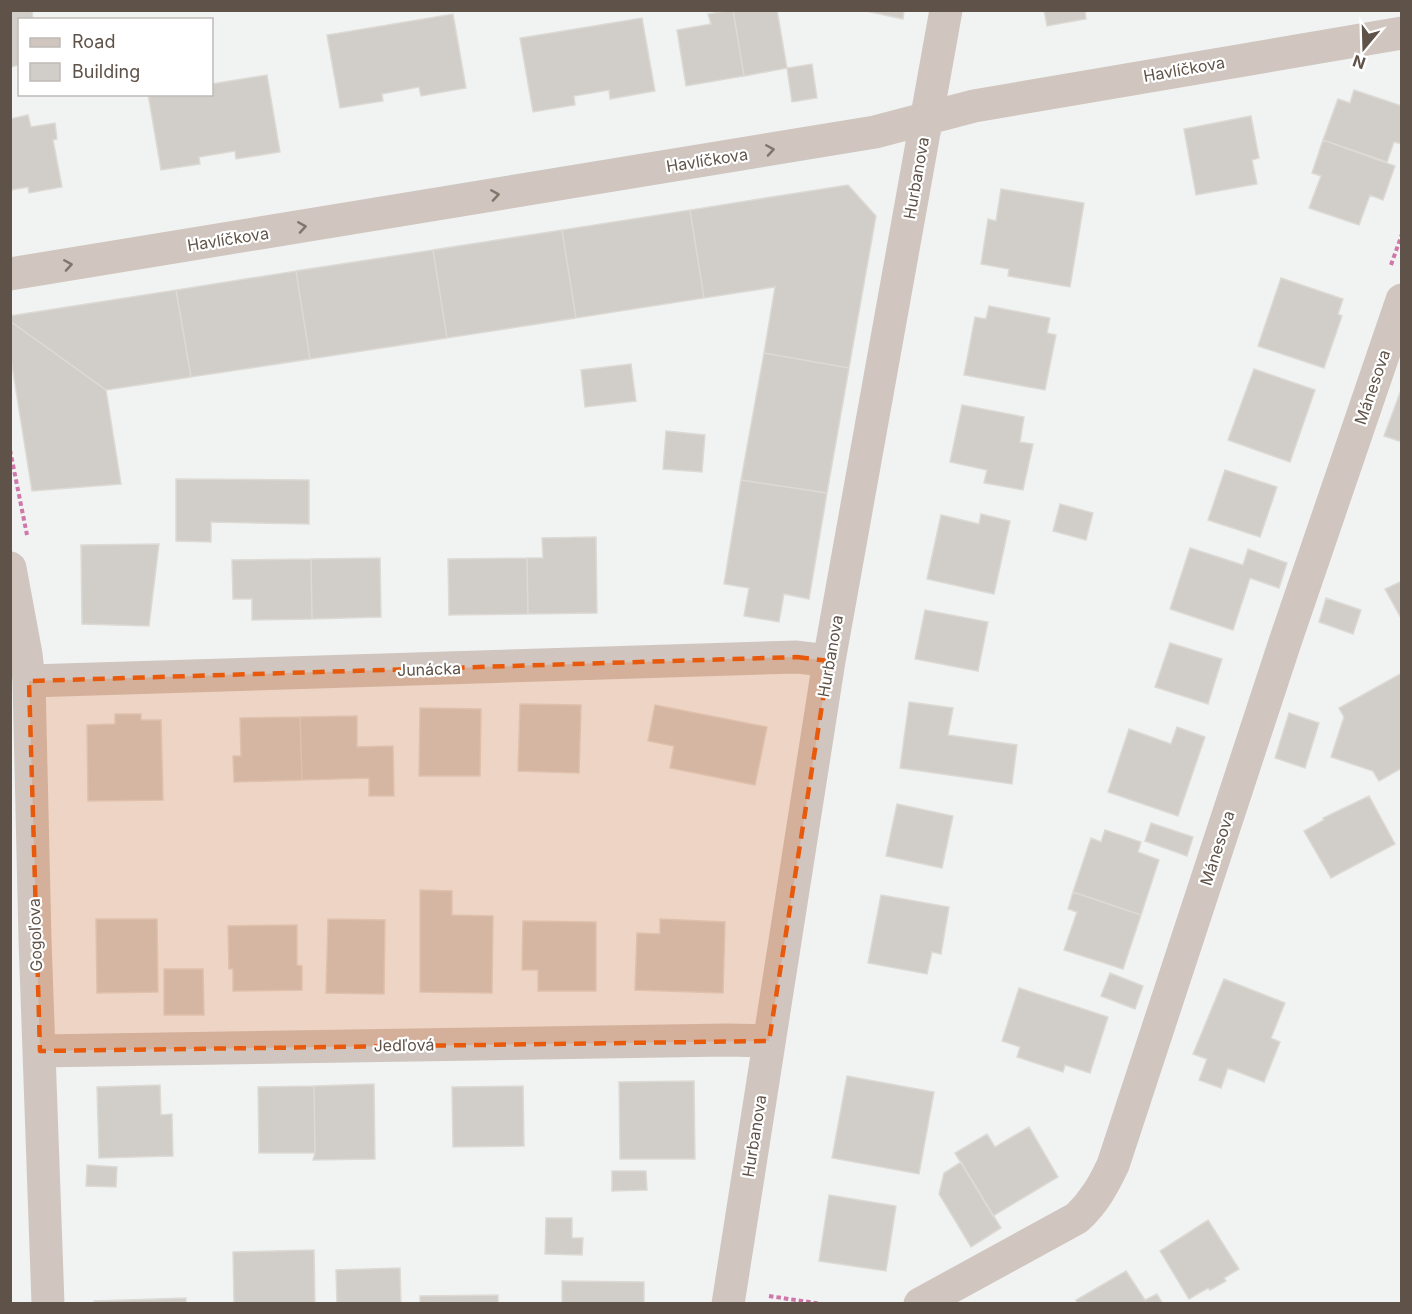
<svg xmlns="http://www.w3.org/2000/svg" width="1412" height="1314" viewBox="0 0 1412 1314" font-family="Inter,sans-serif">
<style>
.building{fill:#d1cdc8;stroke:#dddad5;stroke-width:1.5}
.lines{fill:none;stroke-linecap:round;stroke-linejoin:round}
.path{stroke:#d077a9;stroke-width:4;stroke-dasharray:4.5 3;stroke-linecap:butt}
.minor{stroke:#d0c6bf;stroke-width:33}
.oneway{stroke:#81756c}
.marked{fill:#e8590c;fill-opacity:0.2;stroke:#e8590c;stroke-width:4.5;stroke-dasharray:12 8;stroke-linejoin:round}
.labels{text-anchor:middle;stroke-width:4.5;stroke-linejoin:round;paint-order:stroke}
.street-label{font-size:16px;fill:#5f5248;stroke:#fff}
</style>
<rect width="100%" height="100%" fill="#f1f3f3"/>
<!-- building -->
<path class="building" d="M10,10H32L33,20H20V65L10,67Z
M733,10L744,76L686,86L677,30L711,24L708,14Z
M733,10H777L787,68L744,76Z
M861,10H904L903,19Z
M1044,10H1085L1086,19L1047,26Z
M453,14L466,88L421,96L419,87L382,94L383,101L340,108L327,35Z
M642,18L655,91L610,99L609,90L574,96L575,105L533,112L520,38Z
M812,64L817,98L792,102L787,68Z
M267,75L280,152L236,159L235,151L199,157L200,164L161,170L148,94H212V84Z
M1354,90L1402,106V144L1394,142L1387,162L1323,140L1338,99L1350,103Z
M28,115L31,127L55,123L57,139L53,140L62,187L29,193L28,187L10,190V119Z
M1251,116L1259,158L1252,160L1257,184L1196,195L1184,129Z
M1323,140L1395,166L1383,200L1370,195L1359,225L1309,208L1321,176L1312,173Z
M848,185L876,216L849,368L764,353L775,287L704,298L690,210Z
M1001,189L1084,203L1070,287L1008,276L1009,269L981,264L988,219L996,221Z
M690,210L704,298L576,318L562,230Z
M562,230L576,318L447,338L433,250Z
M433,250L447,338L310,359L296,271Z
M296,271L310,359L191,377L176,290Z
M1281,278L1343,299L1338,314L1342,316L1324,368L1258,346Z
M176,290L191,377L106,390L10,321V316Z
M989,306L1050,318L1047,333L1056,335L1045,390L964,375L975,317L986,319Z
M10,321L106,390L121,484L32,491L10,353Z
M764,353L849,368L827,493L741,480Z
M631,364L636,401L585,407L581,370Z
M1254,369L1315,390L1290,462L1228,440Z
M1401,390H1402V442L1384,436Z
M962,405L1024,417L1020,442L1033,444L1023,490L984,483L987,470L950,462Z
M666,431L705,435L702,472L663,469Z
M1225,470L1277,487L1260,537L1208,520Z
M176,479L309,480V524L211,522V542L176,541Z
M741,480L827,493L809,599L784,594L779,622L744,616L749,588L724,584Z
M1060,504L1093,513L1086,540L1053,531Z
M981,514L1010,521L994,594L927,579L941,515L979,524Z
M596,537L597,613L528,614L527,558H543L542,538Z
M159,544L149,626L82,624L81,545Z
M1190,548L1243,565L1248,549L1287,563L1279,588L1250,578L1233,630L1170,609Z
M380,558L381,617L312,619L311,559Z
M527,558L528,614L449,615L448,559Z
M311,559L312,619L252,620V599H233L232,560Z
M1402,581V620L1385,589Z
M1326,598L1361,610L1353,634L1319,622Z
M925,610L988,622L978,671L915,659Z
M1170,643L1222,659L1208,704L1155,687Z
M1402,673V768L1379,781L1373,771L1331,757L1344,717L1339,708Z
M909,702L953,708L948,735L1017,745L1012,784L900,768Z
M520,704L581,705L579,773L518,771Z
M655,705L767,727L755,785L670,768L674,746L648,741Z
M420,708L481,709L480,776H419Z
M1289,713L1319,723L1305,768L1275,758Z
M115,714H141V720H161L163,800L88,801L87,725L115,724Z
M357,716V747L393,746L394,796H369V778L302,780L300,717Z
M300,717L302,780L234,782L233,756H241L240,718Z
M1177,727L1205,737L1178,816L1108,792L1129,729L1171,744Z
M1369,796L1395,844L1331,878L1304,831L1324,820L1323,818Z
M897,804L953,816L942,868L886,856Z
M1151,823L1193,837L1187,856L1145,841Z
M1105,830L1141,842L1138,852L1159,860L1141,915L1073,892L1091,838L1101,842Z
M420,890L452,891V915L493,916L492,993L420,992Z
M1073,892L1141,915L1123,969L1064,950L1077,912L1068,909Z
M881,895L949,907L941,954L932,952L927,974L868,963Z
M96,919H157L158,992L97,993Z
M328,919L385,920L384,994L326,993Z
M660,919L725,922L723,993L635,990L637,933L660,934Z
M523,921L596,922V991H538V970H522Z
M297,925V965L302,966V990L233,991V969H229L228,926Z
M164,969H203L204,1015H164Z
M1110,973L1143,986L1135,1009L1101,996Z
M1224,979L1285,1003L1271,1038L1280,1042L1264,1082L1228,1068L1221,1088L1199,1080L1207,1059L1193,1054Z
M1019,988L1108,1017L1090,1073L1065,1065L1063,1072L1017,1057L1020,1047L1002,1041Z
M847,1076L934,1092L919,1174L832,1158Z
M694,1081L695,1159H620L619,1082Z
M374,1084L375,1159L313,1160L315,1153L314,1086Z
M160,1085L161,1115L172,1114L173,1156L99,1158L97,1087Z
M314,1086L315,1153H259L258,1087Z
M523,1086L524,1146L453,1147L452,1087Z
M1029,1127L1058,1177L993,1216L955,1153L987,1134L995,1147Z
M961,1162L1001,1228L971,1247L939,1194L944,1173Z
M87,1165L117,1167L116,1187L86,1186Z
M612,1171H646L647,1190L612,1191Z
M829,1195L896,1206L886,1271L819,1261Z
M546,1218H572V1238H583L582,1255L545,1254Z
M1208,1220L1239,1269L1224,1278L1226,1281L1210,1290L1208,1288L1189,1299L1160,1251Z
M314,1250L315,1304H234L233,1252Z
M400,1268L401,1304H337L336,1270Z
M1126,1271L1145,1300L1157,1294L1163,1304H1078L1076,1300Z
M562,1281L644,1282V1304H562Z
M498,1295V1304H420V1296Z
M186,1298V1304H94V1301Z"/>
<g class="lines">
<!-- path -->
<path class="path" d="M1391,265L1402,234
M10,450L27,535
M769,1296L822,1304"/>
<!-- minor -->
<path class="minor" d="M10,274L875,132L974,106L1402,33
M10,568L26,654L29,681L35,940L48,1304
M29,681L797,657L829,661
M40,1051L728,1040L769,1041
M728,1304L829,661L946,10
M920,1304L1077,1218C1094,1202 1103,1186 1113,1165L1285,642L1402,300"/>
</g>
<!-- one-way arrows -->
<defs><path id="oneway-chevron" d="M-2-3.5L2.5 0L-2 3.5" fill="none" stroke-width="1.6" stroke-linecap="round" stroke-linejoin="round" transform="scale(1.5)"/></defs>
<g class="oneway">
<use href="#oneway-chevron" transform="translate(770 150) rotate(-9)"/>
<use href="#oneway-chevron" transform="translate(495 195) rotate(-9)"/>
<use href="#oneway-chevron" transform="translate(302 227) rotate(-9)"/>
<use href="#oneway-chevron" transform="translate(68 265) rotate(-9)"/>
</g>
<!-- marked area -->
<path class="marked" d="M797,657L829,661L769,1041L40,1051L29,681Z"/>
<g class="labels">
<!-- street labels -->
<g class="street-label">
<text transform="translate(1184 69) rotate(-10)" y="6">Havlíčkova</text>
<text transform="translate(707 160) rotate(-9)" y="6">Havlíčkova</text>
<text transform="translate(916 178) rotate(-80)" y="6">Hurbanova</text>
<text transform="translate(228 239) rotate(-9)" y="6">Havlíčkova</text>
<text transform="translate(1372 387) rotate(-71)" y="6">Mánesova</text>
<text transform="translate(830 656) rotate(-80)" y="6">Hurbanova</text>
<text transform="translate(429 669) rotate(-2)" y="6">Junácka</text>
<text transform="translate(1217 848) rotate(-72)" y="6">Mánesova</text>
<text transform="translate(35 935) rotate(-92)" y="6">Gogoľova</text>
<text transform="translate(404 1045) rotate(-1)" y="6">Jedľová</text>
<text transform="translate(754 1136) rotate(-81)" y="6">Hurbanova</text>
</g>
</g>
<!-- border -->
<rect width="1412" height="1314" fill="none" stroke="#5f5248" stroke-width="24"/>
<!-- legend -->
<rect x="18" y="18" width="195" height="78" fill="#ffffff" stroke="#bfbab6" stroke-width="1.5"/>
<rect x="30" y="38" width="30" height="9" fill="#d0c6bf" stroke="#bfbab6" stroke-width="1.5"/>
<text x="72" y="48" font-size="18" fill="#5f5248">Road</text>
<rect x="30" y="63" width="30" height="18" fill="#d1cdc8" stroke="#bfbab6" stroke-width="1.5"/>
<text x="72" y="78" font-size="18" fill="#5f5248">Building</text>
<!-- north arrow -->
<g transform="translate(1364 48) rotate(199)" stroke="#ffffff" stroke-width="4.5" paint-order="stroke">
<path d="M0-4.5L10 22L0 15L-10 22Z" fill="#5f5248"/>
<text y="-9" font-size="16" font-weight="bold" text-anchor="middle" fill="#5f5248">N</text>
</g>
</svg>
